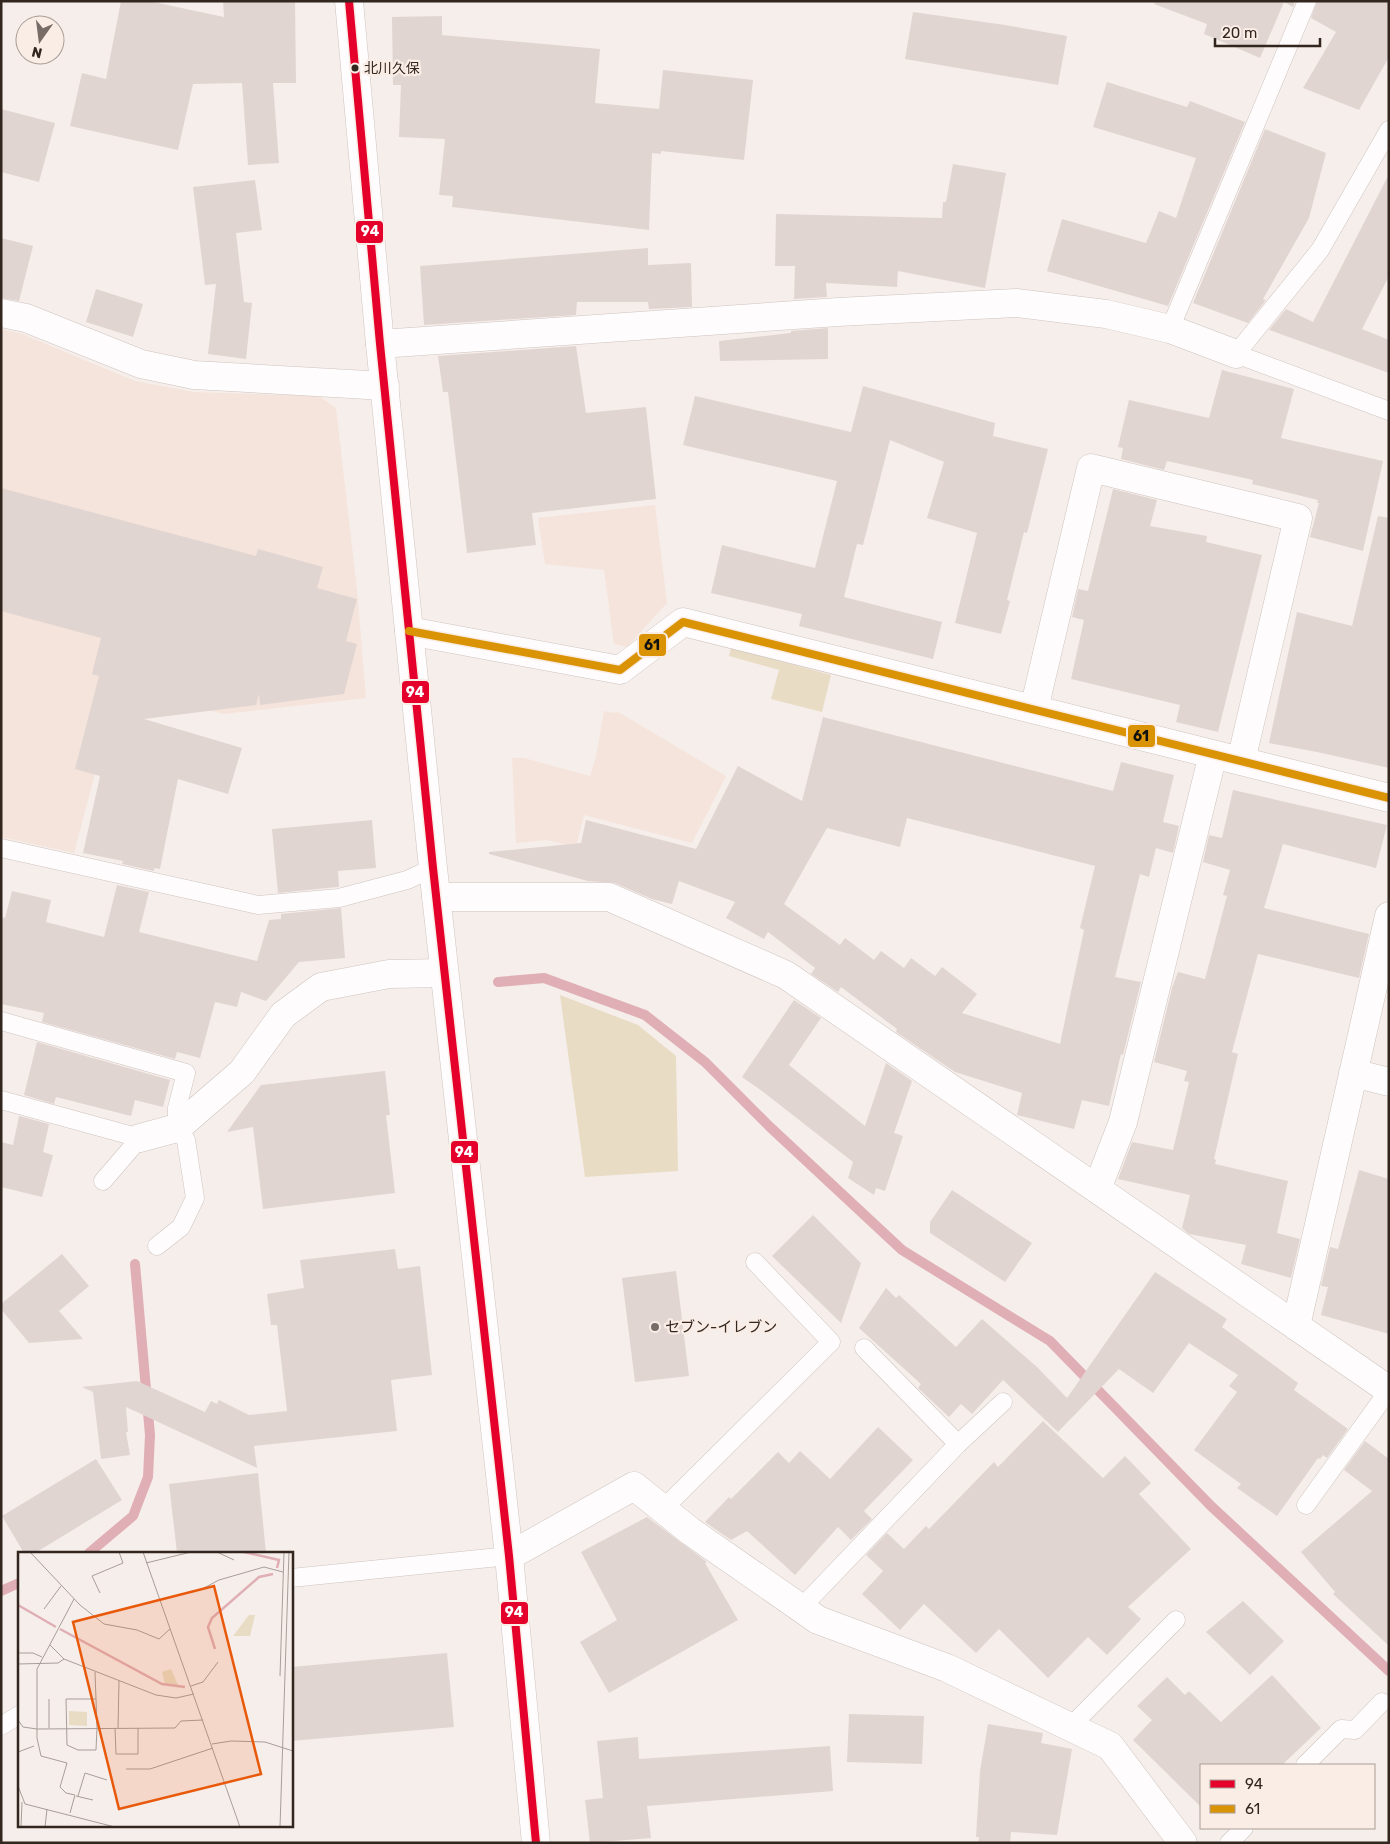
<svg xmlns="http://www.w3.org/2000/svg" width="1390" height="1844" viewBox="0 0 1390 1844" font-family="Rubik,'Noto Sans JP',sans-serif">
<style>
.built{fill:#f5e4db}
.green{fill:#e9dcc4}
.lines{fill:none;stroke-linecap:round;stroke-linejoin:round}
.stream{stroke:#e0afb6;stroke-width:10}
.building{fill:#e1d5d2;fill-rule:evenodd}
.lane-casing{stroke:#cec4c0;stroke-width:19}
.street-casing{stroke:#cec4c0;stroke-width:29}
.primary-casing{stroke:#cec4c0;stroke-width:29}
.lane{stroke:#fefcfc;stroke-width:18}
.street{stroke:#fefcfc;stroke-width:28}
.primary{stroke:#fefcfc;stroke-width:28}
.bus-1-casing{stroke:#faede6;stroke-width:11}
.bus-2-casing{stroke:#faede6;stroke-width:11}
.bus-1{stroke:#e4002b;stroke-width:8}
.bus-2{stroke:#d99305;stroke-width:8}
.bus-dot{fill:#32261f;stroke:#faede6;stroke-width:2}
.poi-dot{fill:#776c66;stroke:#faede6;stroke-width:2}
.labels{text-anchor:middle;stroke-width:4.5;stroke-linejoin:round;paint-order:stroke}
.bus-label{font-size:14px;fill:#32261f;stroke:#faede6;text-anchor:start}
.poi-label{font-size:15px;fill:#32261f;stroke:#faede6;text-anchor:start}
.inset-river{fill:none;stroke:#e0afb6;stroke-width:2.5}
.inset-road{fill:none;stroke:#a89e99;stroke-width:1}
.view{fill:#e8590c;fill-opacity:0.15;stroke:#e8590c;stroke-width:2.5}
.inset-edge{fill:none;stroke:#32261f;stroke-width:2.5}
.line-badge{stroke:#faede6;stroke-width:2}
.badge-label{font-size:14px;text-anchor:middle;font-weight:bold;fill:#fff}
.pale-badge-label{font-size:14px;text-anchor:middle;font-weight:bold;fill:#111}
</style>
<rect width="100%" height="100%" fill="#f6eeea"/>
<!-- built -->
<path class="built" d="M1,329L22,334L135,381L194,392L319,396L336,408L357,590L366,698L224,714L118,687L74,853L1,837Z
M655,505L667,603L627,647L614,644L604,570L545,564L538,518Z
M604,711L613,713L618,712L726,776L692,843L584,815L576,847L547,840L516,843L512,758H524L590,776L596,757Z"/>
<!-- green -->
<path class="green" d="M731,648L831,675L822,712L771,699L779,670L729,656Z
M560,995L638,1025L676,1056L678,1171L585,1177Z"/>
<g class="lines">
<!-- stream -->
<path class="stream" d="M498,982L544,978L645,1015L705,1062L770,1127L902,1250L1050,1341L1211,1506L1389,1671
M89,1553L133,1516L148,1477L150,1435L135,1264
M1,1591L19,1583"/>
</g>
<!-- building -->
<path class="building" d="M121,1H149L224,17L223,1H295L296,83H273L279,163L248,165L242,83L193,84L178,150L70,126L82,73L106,79Z
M1155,1H1295L1293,7L1284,2L1260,58L1204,34L1207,24L1154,4Z
M1317,1H1389V57L1359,110L1303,88L1336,32L1311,18Z
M913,12L1005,25L1067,36L1058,85L905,59Z
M442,16V35L600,49L595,103L659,109L663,70L753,80L744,160L661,151V154L652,153L649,230L452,207L453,196L439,195L445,139L399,137L401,85H393L392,17Z
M1107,82L1187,107L1190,101L1245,122L1168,306L1047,271L1062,219L1146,243L1159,211L1176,218L1196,158L1093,127Z
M1,109L55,123L39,182L1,172Z
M1265,129L1326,153L1309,218L1263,299L1266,300L1248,323L1193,303Z
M953,164L1006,173L985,288L898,271L897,287L826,283L827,297L794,299L795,266H775L776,214L942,218L943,202H946Z
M1389,174V276L1362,329L1389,340V373L1269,330L1286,309L1313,322Z
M255,180L262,230L236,233L244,302L252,303L246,359L208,354L216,284L205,285L193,187Z
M1,238L33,246L19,301L1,298Z
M648,248V265L691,263L692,307L649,309L648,302H577L576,315L424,325L420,266Z
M96,289L143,304L133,337L86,322Z
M828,328V359L720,361L719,341L791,333V331Z
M576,346L586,413L646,407L656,499L532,513L536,545L467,553L448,392H443L438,356Z
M1222,370L1294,389L1281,438L1383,461L1363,551L1310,537L1319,503H1317L1318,500L1252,484L1253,480L1167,461L1164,470L1121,459L1123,448L1118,447L1129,400L1209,418Z
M863,386L995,423L993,436L1048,449L1027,533L1024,532L1007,600L1010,601L1001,634L955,623L977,533L927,518L944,462L890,440L863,545L857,544L844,597L942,622L933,659L799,626L802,614L711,593L722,545L815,568L837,481L683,445L695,396L851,432Z
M1,488L256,556L258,549L323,567L317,588L357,599L346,641L357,644L344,694L260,705L259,694L256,705L144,719L242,748L228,794L178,779L160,869L154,868V871L122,864L123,861L83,853L100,776L75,769L99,676L92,674L101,638L1,611Z
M1113,489L1157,500L1150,526L1207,536L1206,542L1262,555L1218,732L1176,722L1180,705L1071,679L1084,620L1072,617L1078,589L1088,591Z
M1378,516L1389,518V768L1317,752L1269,743L1297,612L1352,626Z
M823,717L1113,791L1121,762L1174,775L1163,822L1179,826L1173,853L1156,848L1149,877L1140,874L1115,977L1141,982L1123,1055L1121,1054L1109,1106L1082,1100L1074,1129L1017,1115L1022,1093L955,1072L896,1032L897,1029L841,987L838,992L811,974L815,968L768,932L764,939L726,918L735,902L679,881L672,904L652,899L615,883L588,881L489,854V852L581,843L586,820L696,849L738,766L802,801ZM907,818L1095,866L1080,928L1084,930L1060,1044L962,1013L977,994L942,967L935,976L911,958L904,968L881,951L874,960L845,938L840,945L784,904L827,828L900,847Z
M1233,790L1387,825L1376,868L1283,844L1264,908L1369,934L1359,978L1258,954L1232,1052L1238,1054L1214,1159L1216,1160L1215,1164L1288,1181L1277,1233L1300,1239L1291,1278L1241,1264L1246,1245L1189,1234L1182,1228L1190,1195L1118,1179L1132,1142L1173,1150L1189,1082L1184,1081L1187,1071L1154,1062L1172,988L1178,972L1205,979L1227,896L1223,895L1230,870L1203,862L1209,835L1222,838Z
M372,820L376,868L338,871L339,887H337L278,893L272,829Z
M117,885L149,892L139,932L257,961L269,920L281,919V914L341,908L345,958L299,962L266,1001L241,992L237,1007L215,1002L200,1058L177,1052L175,1059L42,1022L44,1013L1,1004V917L5,918L12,891L51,900L46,922L104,937Z
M794,1000L821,1018L789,1065L865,1126L886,1063L912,1081L894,1133L903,1136L885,1191L876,1188L874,1195L848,1178L853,1162L762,1091L742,1077Z
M37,1042L170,1080L163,1107L135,1100L131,1116L56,1097L54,1104L24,1095Z
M385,1071L390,1115H386L395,1193L263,1209L253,1127L227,1132L261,1085Z
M19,1116L49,1124L43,1152L53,1155L42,1197L1,1187V1142L13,1145Z
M1359,1170L1389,1179V1334L1321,1315L1328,1287L1321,1286L1330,1247L1338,1249Z
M952,1190L1032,1243L1005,1282L930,1233V1222Z
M813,1215L861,1263L841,1323L772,1256Z
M395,1249L398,1269L420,1266L432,1375L391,1380L397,1431L254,1446L257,1468L126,1407L128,1432H126L130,1455L101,1459L93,1392L82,1387L137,1381L205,1412L211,1401L217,1404L219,1400L249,1415L287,1411L277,1325H271L267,1294L304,1288L300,1260Z
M62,1254L89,1286L59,1311L83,1339L29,1343L1,1309V1304Z
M676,1271L689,1376L635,1382L622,1278Z
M1155,1272L1227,1319L1222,1327L1298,1383L1294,1390L1348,1429L1327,1458L1323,1455L1320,1459L1318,1458L1277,1516L1237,1488L1241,1484L1194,1450L1237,1392L1229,1386L1238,1375L1189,1343L1153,1393L1119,1369L1058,1432L1003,1380L972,1414L961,1404L949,1417L918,1388L921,1384L859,1328L886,1288L896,1298L899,1295L956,1347L982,1319L1037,1367L1067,1398Z
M1043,1421L1103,1478L1125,1456L1151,1483L1139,1494L1191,1549L1128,1607L1141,1619L1107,1655L1088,1637L1048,1678L999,1629L976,1653L924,1604L900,1630L862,1594L883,1571L866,1555L887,1533L904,1549L926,1526L929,1529L994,1462L998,1467Z
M878,1427L913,1460L864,1511L872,1519L851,1540L838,1527L795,1575L747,1531L731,1540L705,1522L729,1497L731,1499L778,1452L789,1463L800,1451L830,1479Z
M1365,1441L1389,1459V1646L1333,1594L1335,1592L1301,1552L1372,1491L1344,1470Z
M96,1459L122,1500L35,1553H24L2,1516Z
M258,1473L266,1553H177L169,1484Z
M647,1517L707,1562L705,1563L738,1620L609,1693L580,1642L617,1620L581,1552Z
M1243,1601L1284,1641L1250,1675L1206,1632Z
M447,1653L454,1727L291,1741V1667Z
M1272,1675L1321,1728L1282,1765H1201V1807L1133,1740L1152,1720L1137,1706L1167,1677L1185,1695L1189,1691L1221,1722Z
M849,1714L924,1716L922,1764L847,1762Z
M988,1724L1043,1733L1041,1743L1072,1749L1057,1835L1011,1832L1010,1843H978L979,1837H976L980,1771Z
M638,1737L639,1759L830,1746L833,1791L647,1806L651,1838L590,1843L585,1800L603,1798L597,1741Z"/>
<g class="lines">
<defs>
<path id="lane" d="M1389,130L1320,250L1236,354L1389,411
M1170,329L1307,1
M1,848L258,905L339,898L407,880L433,868
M1,1021L186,1073L177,1108V1128L186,1140L195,1198L181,1227L157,1246
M1,1100L140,1138L103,1181
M864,1348L958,1444
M1306,1505L1389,1390
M663,1509L831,1342L755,1262
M291,1578L509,1556
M801,1608L958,1444L1003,1402
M1,1726L19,1715
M1070,1727L1176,1620
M1305,1765L1341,1729L1355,1730L1382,1702
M1229,1843L1244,1828"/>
<path id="street" d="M1,313L26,318L141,364L194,375L385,386
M380,344L838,312L1016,303L1106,314L1170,329L1236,354
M409,631L620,670L683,622L1389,798
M1034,709L1091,468L1298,518L1241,761
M436,897H609L786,975L1389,1390
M1353,1073L1389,1082
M140,1138L177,1128L242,1072L283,1015L321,987L389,974L444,973
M1097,1189L1123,1122L1213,754
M1296,1326L1389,916
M509,1556L634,1486L690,1531L818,1620L947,1668L1110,1746L1183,1843"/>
<path id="primary" d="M349,1L380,344L433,868L509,1556L536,1843"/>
</defs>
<!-- lane casing -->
<use href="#lane" class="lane-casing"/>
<!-- street casing -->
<use href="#street" class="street-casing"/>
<!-- primary casing -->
<use href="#primary" class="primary-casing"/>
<!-- lane -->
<use href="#lane" class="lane"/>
<!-- street -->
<use href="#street" class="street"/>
<!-- primary -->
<use href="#primary" class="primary"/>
<defs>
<path id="bus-1" d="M349,1L380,344L433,868L509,1556L536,1843"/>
<path id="bus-2" d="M409,631L620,670L683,622L1389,798"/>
</defs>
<!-- bus-1 casing -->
<use href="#bus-1" class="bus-1-casing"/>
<!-- bus-2 casing -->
<use href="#bus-2" class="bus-2-casing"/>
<!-- bus-1 -->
<use href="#bus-1" class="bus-1"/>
<!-- bus-2 -->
<use href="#bus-2" class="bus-2"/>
</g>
<!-- markers -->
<circle class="bus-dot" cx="355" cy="68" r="4.5"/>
<circle class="poi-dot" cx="655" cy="1327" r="5"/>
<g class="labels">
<!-- bus labels -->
<g class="bus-label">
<text x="364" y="73">北川久保</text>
</g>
<!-- poi labels -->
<g class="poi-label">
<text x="665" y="1332">セブン-イレブン</text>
</g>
</g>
<!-- overview -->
<g transform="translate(18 1552)">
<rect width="275" height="275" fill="#f6eeea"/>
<path d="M231,63H237L232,84H215ZM153,117L161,135L147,132L144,120ZM51,159L69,160V174L51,173Z" fill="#e9dcc4"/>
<path class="inset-river" d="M226,0L261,8L259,16M0,53L38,75M42,77L144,132L167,135M197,97L190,75L194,66L241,25L255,22"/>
<path class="inset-road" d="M12,0L62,53L86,72L119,78L141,87L152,77M125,0L222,275M199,0L216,8M128,11L173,0M184,37L201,28L246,15L265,20M82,41L74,24L105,11L101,0M26,57L43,34M32,93L46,107L138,143L158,146L176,142M0,101H15L24,105M0,112L40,111L46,107M77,120L78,147L79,176L78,198H60L49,193L48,147H78M262,124L266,0M173,134L185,130L200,110M31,147V176M0,168L5,175L19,177L157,176L163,169L185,168M97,176L98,202H120V176M100,176L101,129M194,192L213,189L247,190L275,199M0,200L16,194M108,217H132L195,196M0,234L7,252L97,275M58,244L75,248M60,244L67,221L89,228M52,261L57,243L48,241L42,235L49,211L23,204L19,186V117L56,47M3,275L4,250M27,275L29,257M262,275L271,0"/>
<path class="view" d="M196,34L243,222L101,257L55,70Z"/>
<rect width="275" height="275" class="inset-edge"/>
</g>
<g class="line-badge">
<rect x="355" y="220" width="29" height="24" rx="5" fill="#e4002b"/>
<rect x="638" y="633" width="29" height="24" rx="5" fill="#d99305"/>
<rect x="401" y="680" width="29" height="24" rx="5" fill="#e4002b"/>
<rect x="1127" y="724" width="29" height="24" rx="5" fill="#d99305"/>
<rect x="450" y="1140" width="29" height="24" rx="5" fill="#e4002b"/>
<rect x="500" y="1601" width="29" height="24" rx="5" fill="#e4002b"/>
</g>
<g class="badge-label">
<text x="370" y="236">94</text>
<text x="415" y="697">94</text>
<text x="464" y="1157">94</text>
<text x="514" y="1617">94</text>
</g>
<g class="pale-badge-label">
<text x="652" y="650">61</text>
<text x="1141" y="741">61</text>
</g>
<!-- border -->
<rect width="1390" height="1844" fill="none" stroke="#32261f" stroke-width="5"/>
<!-- legend -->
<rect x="1200" y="1764" width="175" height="65" fill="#faede6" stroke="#aa9d96"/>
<rect x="1210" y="1780" width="25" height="8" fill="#e4002b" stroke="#aa9d96"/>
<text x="1245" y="1789" font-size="15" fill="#32261f">94</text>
<rect x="1210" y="1805" width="25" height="8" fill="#d99305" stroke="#aa9d96"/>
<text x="1245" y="1814" font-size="15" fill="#32261f">61</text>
<!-- north arrow -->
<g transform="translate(40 40) rotate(194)"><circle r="24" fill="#faede6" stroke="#aa9d96"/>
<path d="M0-4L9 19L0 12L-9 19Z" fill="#776c66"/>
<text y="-8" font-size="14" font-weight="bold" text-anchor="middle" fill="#32261f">N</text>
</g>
<!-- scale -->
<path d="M1215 38v8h105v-8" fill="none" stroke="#32261f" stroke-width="2.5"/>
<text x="1222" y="38" font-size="15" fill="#32261f" stroke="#faede6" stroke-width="4" paint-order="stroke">20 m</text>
</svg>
